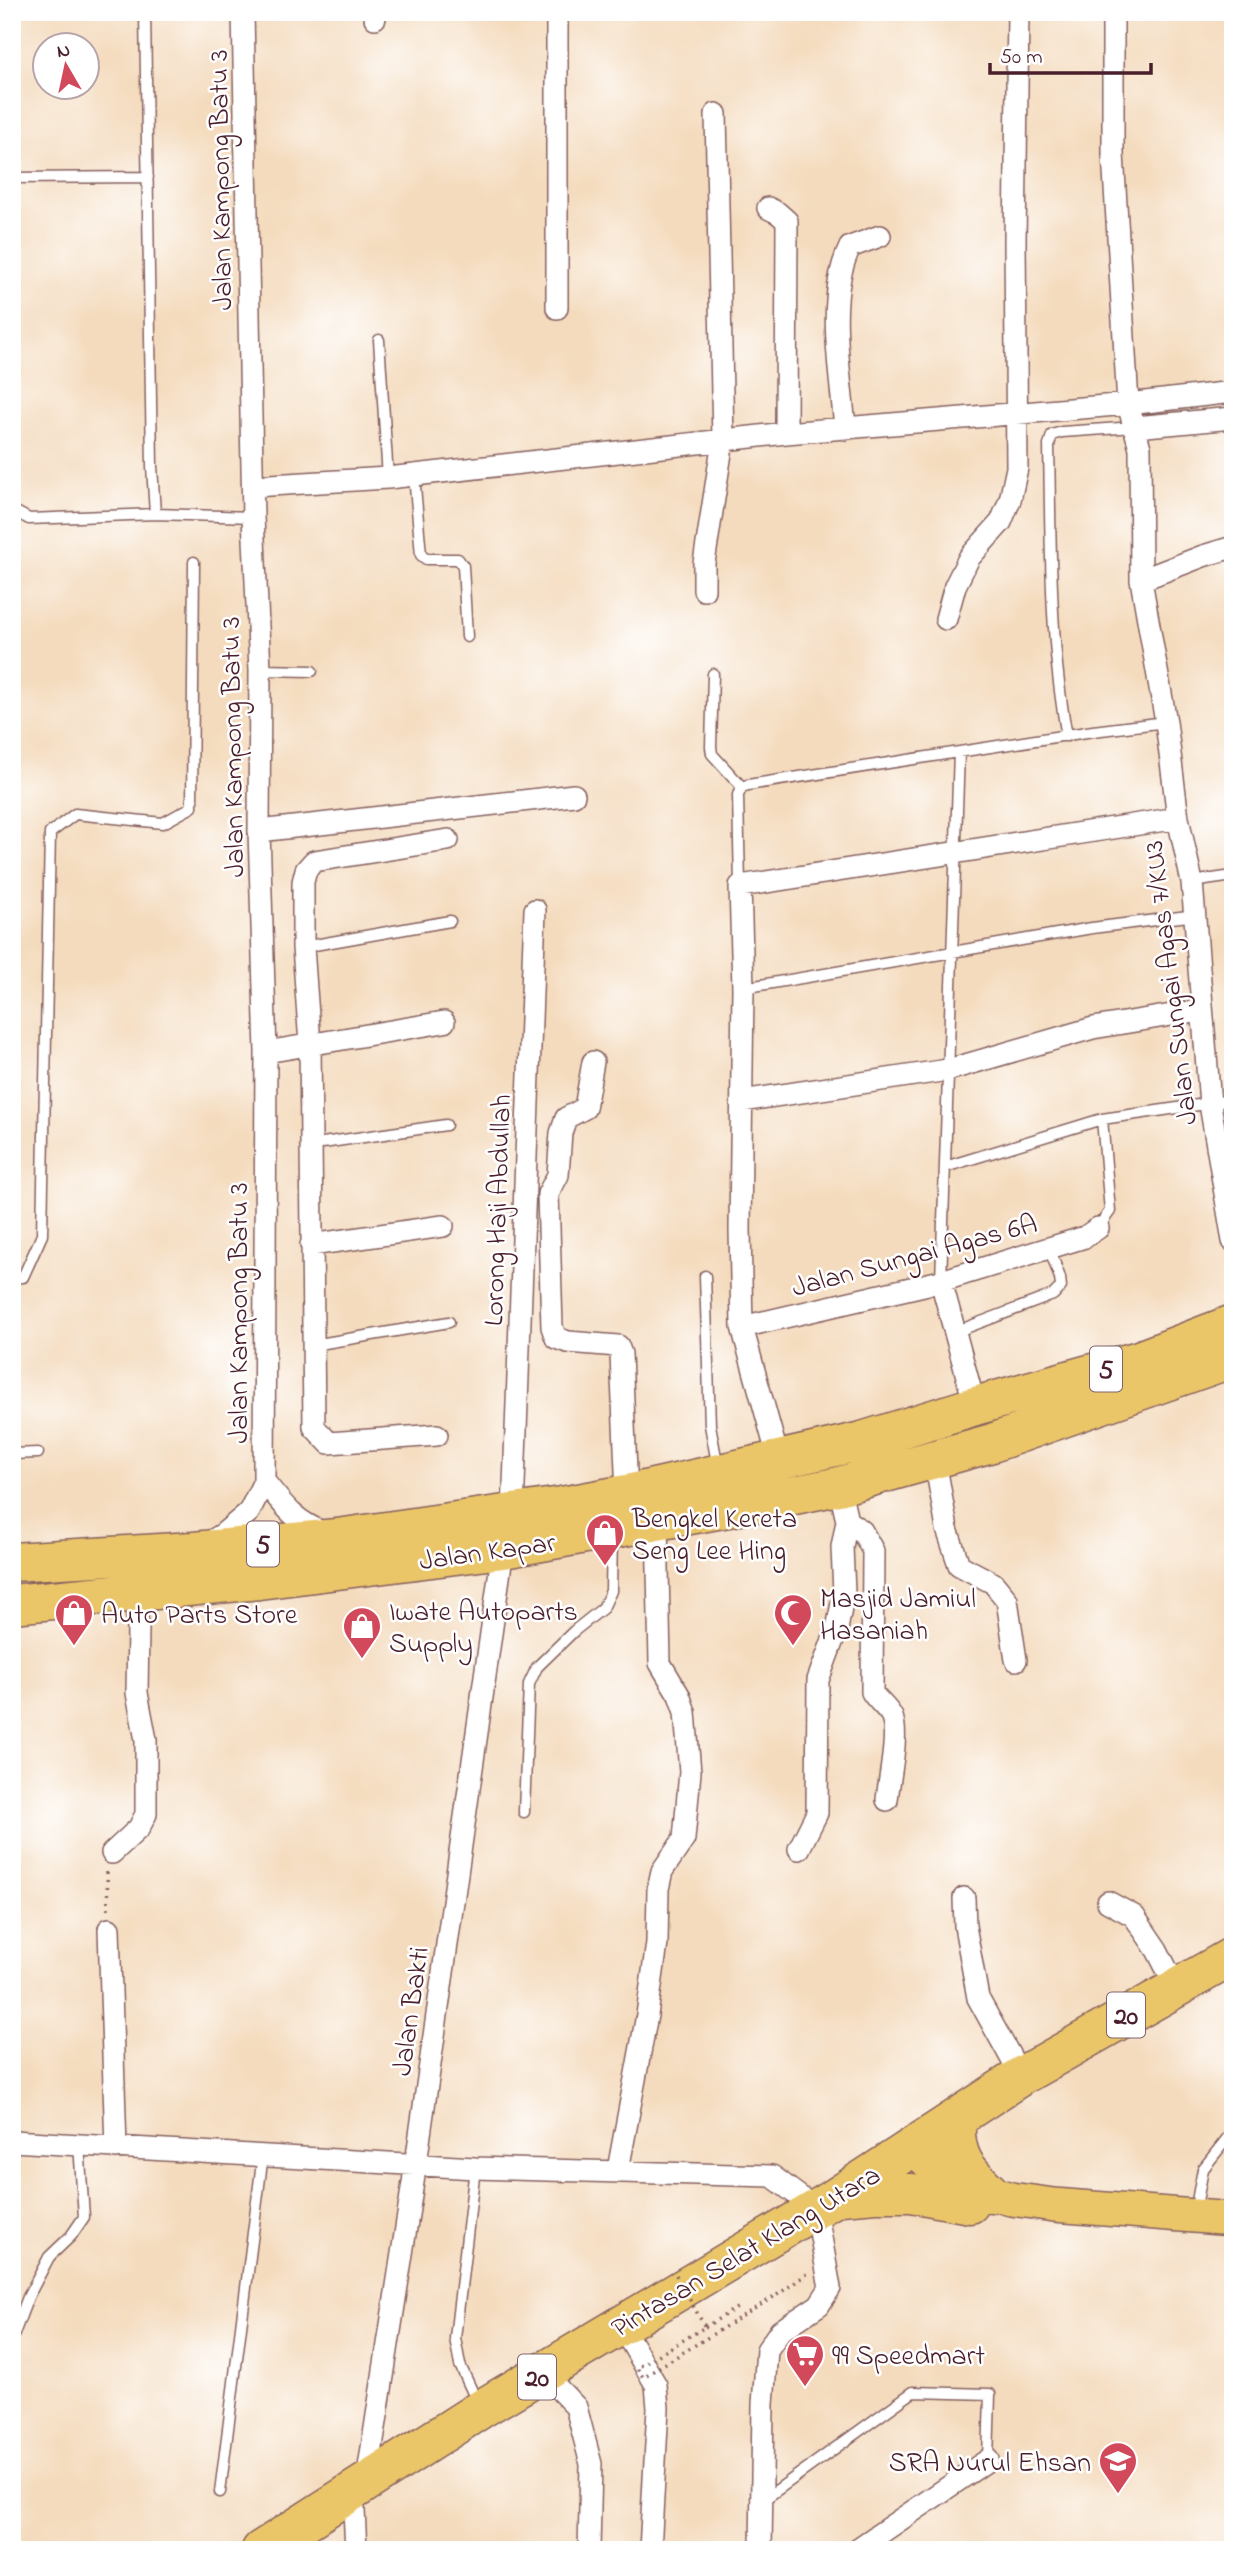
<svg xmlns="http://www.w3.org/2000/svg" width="1245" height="2562" viewBox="0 0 1245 2562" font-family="'Indie Flower',sans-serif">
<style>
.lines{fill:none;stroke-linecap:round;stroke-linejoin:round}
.lane-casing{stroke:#86615e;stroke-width:13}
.street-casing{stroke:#86615e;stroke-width:24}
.primary-casing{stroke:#86615e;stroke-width:36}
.highway-casing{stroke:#86615e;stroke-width:41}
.path{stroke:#86615e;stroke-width:3.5;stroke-dasharray:2 5;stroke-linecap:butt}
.lane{stroke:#fff;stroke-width:10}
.street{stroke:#fff;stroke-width:21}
.primary{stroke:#ebc669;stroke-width:33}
.highway{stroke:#ebc669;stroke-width:38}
.path-bridge{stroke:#86615e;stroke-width:3.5;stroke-dasharray:2 5;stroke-linecap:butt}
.labels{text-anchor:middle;stroke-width:5;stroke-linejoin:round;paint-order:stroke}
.shield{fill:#fff;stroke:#80626b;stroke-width:2}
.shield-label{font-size:26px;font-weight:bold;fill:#4a1f2b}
.street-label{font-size:28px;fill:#4a1f2b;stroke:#fff}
.poi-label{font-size:28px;fill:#4a1f2b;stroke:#fff;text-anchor:start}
</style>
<rect width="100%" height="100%" fill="#fff"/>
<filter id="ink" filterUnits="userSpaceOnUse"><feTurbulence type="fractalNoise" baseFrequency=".0143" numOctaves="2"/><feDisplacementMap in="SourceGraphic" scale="14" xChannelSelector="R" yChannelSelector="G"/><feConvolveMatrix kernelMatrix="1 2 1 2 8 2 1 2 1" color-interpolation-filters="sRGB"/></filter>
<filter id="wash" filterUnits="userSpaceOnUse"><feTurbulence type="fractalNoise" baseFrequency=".00686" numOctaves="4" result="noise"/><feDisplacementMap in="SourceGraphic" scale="28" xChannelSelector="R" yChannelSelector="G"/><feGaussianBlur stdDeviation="1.57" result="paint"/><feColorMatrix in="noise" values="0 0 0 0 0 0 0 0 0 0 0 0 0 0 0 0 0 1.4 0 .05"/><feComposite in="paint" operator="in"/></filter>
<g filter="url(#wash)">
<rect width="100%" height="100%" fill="#f4dbbe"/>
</g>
<g filter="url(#ink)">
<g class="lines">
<defs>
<path id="lane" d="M145,12L152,466L155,514
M12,178L148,177
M379,340L388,478
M414,475L421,555L426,559H458L463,566L467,637
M12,510L29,519L155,514L253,517
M260,670L312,671
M713,674L711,747L712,754L742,787
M1067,736C1049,640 1051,543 1049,445L1052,435L1062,432L1135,427
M1192,882L1233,876
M740,886L738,795L742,787L748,785L1093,731L1166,722
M303,947L450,921
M743,988L1092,928L1196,915
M309,1145L446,1125
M945,1167L1102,1119L1233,1100
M1098,1228L1110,1211L1102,1119
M705,1276L710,1425L718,1468
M12,1278L23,1277L42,1235L50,833L75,814L163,823L192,807L194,562
M941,1281L959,752
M955,1332L1053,1295L1061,1287L1060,1278L1049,1247
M313,1345L449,1322
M12,1454L38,1453
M524,1812L529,1684L537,1667L574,1631L603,1608L611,1591L612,1536
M475,2168L455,2338L460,2365L478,2404
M1195,2212L1203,2169L1233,2131
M12,2339L28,2297L49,2257L71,2236L84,2217L79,2145
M220,2492L263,2154
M762,2501L913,2392L990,2394L988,2460"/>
<path id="street" d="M557,12V308
M1113,12V154L1128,404L1233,392
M375,18V12
M768,208L778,213L787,221L786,433
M1135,427L1233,418
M845,429C841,374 825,297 850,247L880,236
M253,486L388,478L786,433L1128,404L1140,448L1141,580L1166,722L1178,818L1192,882L1210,1104L1233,1241
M1141,580L1203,556L1233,547
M704,590V563L723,440L716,114
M946,619L955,586L969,558L1001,522L1010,500L1017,468L1015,242L1018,12
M259,831L574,795
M266,1052L444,1022
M593,1062L585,1108L566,1118L561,1133L558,1175L548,1194L552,1327L556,1338L568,1342L618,1346L621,1354L627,1494
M742,1101L948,1070L1093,1028L1202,1010
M311,1245L443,1226
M941,1281L975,1406
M742,1327L941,1281L1085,1237L1098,1228
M437,1435L329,1443L314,1427L310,1044L303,947V882L306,870L314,861L448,840
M935,1460L947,1529L959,1565L993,1583L1007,1600L1016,1660
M779,1461L742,1327L740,1229L743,988L740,886L1178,818
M264,1481C283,1505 295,1522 325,1533
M513,1513L535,910
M847,1521L862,1531L873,1551L872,1692C877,1701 888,1708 892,1717C899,1736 889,1779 887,1800
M208,1543L223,1534L249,1512L264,1481L266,1052L259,831L260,670L253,517L243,12
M799,1849L817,1813L818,1680L837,1629L844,1593L842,1547L847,1521L839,1486
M112,1853L139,1828L146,1814V1740L137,1693L138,1629L135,1593
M964,1898L965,1926L978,1998L1021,2076
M1108,1902L1134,1916L1157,1950L1176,1987
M109,1929L116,2148
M12,2141L475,2168L772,2176L816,2209L830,2288L819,2305L780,2331L767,2350L763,2404L761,2550
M618,2170L647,2015L657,1943L658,1889L662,1871L684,1839L690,1772L685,1712L679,1695L660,1663L657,1522
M621,2325L656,2385L658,2408L650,2550
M543,2373L576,2407L591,2464L589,2550
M367,2480L416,2163L503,1549
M353,2490L356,2550
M856,2550L988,2460"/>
<path id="primary" d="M913,2147L930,2164L965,2186L1011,2199L1054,2205L1233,2219"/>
<path id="highway" d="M12,1562L193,1551L337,1538L562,1506L627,1494L862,1441L975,1406L1139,1360L1233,1324
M12,1604L259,1580L503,1549L761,1502L839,1486L992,1443L1233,1358
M956,2120C954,2157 966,2170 992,2194
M841,2196L876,2193H912L970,2204
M261,2550L481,2409L833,2199L1021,2076L1233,1956"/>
</defs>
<!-- lane casing -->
<use href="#lane" class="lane-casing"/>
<!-- street casing -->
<use href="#street" class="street-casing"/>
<!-- primary casing -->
<use href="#primary" class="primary-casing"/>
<!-- highway casing -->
<use href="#highway" class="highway-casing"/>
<!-- path -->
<path class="path" d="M107,1872L108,1909
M777,2295L807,2274
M705,2327L740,2306"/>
<!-- lane -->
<use href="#lane" class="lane"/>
<!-- street -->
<use href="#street" class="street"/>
<!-- primary -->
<use href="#primary" class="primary"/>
<!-- highway -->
<use href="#highway" class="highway"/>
<!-- path-bridge -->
<path class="path-bridge" d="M676,2275L705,2327L637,2368L643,2377L777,2295"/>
</g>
</g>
<!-- icons -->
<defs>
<symbol id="shop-pin" viewBox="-11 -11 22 30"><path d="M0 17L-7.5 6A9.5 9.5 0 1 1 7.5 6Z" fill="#d1495b" stroke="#fff"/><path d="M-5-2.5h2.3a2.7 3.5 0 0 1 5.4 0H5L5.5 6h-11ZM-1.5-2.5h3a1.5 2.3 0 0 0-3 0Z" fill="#fff"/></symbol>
<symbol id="mosque-pin" viewBox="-11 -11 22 30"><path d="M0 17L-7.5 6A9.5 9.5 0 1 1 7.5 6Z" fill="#d1495b" stroke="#fff"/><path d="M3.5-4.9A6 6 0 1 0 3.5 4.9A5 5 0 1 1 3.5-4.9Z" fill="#fff"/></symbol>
<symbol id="supermarket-pin" viewBox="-11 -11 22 30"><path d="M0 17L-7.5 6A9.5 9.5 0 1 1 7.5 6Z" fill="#d1495b" stroke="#fff"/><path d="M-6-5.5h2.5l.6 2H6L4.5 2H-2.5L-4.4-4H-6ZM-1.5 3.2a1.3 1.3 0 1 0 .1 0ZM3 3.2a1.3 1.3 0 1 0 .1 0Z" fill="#fff"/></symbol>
<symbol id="school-pin" viewBox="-11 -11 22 30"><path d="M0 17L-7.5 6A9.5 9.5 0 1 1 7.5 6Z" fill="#d1495b" stroke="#fff"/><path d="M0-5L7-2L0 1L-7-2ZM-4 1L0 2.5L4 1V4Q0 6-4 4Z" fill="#fff"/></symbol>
</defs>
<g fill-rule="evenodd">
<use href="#shop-pin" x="583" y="1511" width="44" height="60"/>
<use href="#shop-pin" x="52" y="1591" width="44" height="60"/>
<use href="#mosque-pin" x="771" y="1591" width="44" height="60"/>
<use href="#shop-pin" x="340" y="1604" width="44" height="60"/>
<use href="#supermarket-pin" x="783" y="2332" width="44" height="60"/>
<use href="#school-pin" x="1096" y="2439" width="44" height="60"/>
</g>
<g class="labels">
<!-- shield labels -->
<g class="shield">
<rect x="1090" y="1346.5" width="32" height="45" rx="5"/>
<rect x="247" y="1521.5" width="32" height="45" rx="5"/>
<rect x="1107" y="1992.5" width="38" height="45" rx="5"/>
<rect x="518" y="2354.5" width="38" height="45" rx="5"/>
</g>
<g class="shield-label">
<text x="1106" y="1378">5</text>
<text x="263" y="1553">5</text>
<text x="1126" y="2024">20</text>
<text x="537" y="2386">20</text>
</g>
<!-- street labels -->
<g class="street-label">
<text transform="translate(219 180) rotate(-91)" y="10">Jalan Kampong Batu 3</text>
<text transform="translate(231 747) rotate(-91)" y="10">Jalan Kampong Batu 3</text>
<text transform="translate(1169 983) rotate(-97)" y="10">Jalan Sungai Agas 7/KU3</text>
<text transform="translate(496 1210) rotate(-88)" y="10">Lorong Haji Abdullah</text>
<text transform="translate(914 1254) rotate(-15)" y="10">Jalan Sungai Agas 6A</text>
<text transform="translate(237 1313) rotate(-90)" y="10">Jalan Kampong Batu 3</text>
<text transform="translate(487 1550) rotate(-8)" y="10">Jalan Kapar</text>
<text transform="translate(409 2011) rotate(-82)" y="10">Jalan Bakti</text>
<text transform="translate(745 2250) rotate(-31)" y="10">Pintasan Selat Klang Utara</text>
</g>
<!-- poi labels -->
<g class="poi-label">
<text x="632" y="1527">Bengkel Kereta<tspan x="632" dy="32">Seng Lee Hing</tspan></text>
<text x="820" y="1607">Masjid Jamiul<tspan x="820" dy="32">Hasaniah</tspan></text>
<text x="389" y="1620">Iwate Autoparts<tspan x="389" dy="32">Supply</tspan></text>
<text x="101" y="1623">Auto Parts Store</text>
<text x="832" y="2364">99 Speedmart</text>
<text x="1091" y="2471" text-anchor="end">SRA Nurul Ehsan</text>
</g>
</g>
<!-- margin -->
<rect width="1245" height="2562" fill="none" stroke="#fff" stroke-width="42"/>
<!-- north arrow -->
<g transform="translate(66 66) rotate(351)"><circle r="33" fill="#ffffff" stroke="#b7a5aa" stroke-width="2"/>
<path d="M0-5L12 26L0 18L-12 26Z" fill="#d1495b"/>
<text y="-10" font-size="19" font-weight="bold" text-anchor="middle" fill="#4a1f2b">N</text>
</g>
<!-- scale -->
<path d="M990 63v10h161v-10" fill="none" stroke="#4a1f2b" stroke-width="3.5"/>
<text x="1000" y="63" font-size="21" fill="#4a1f2b" stroke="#ffffff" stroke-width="5" paint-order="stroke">50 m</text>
</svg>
